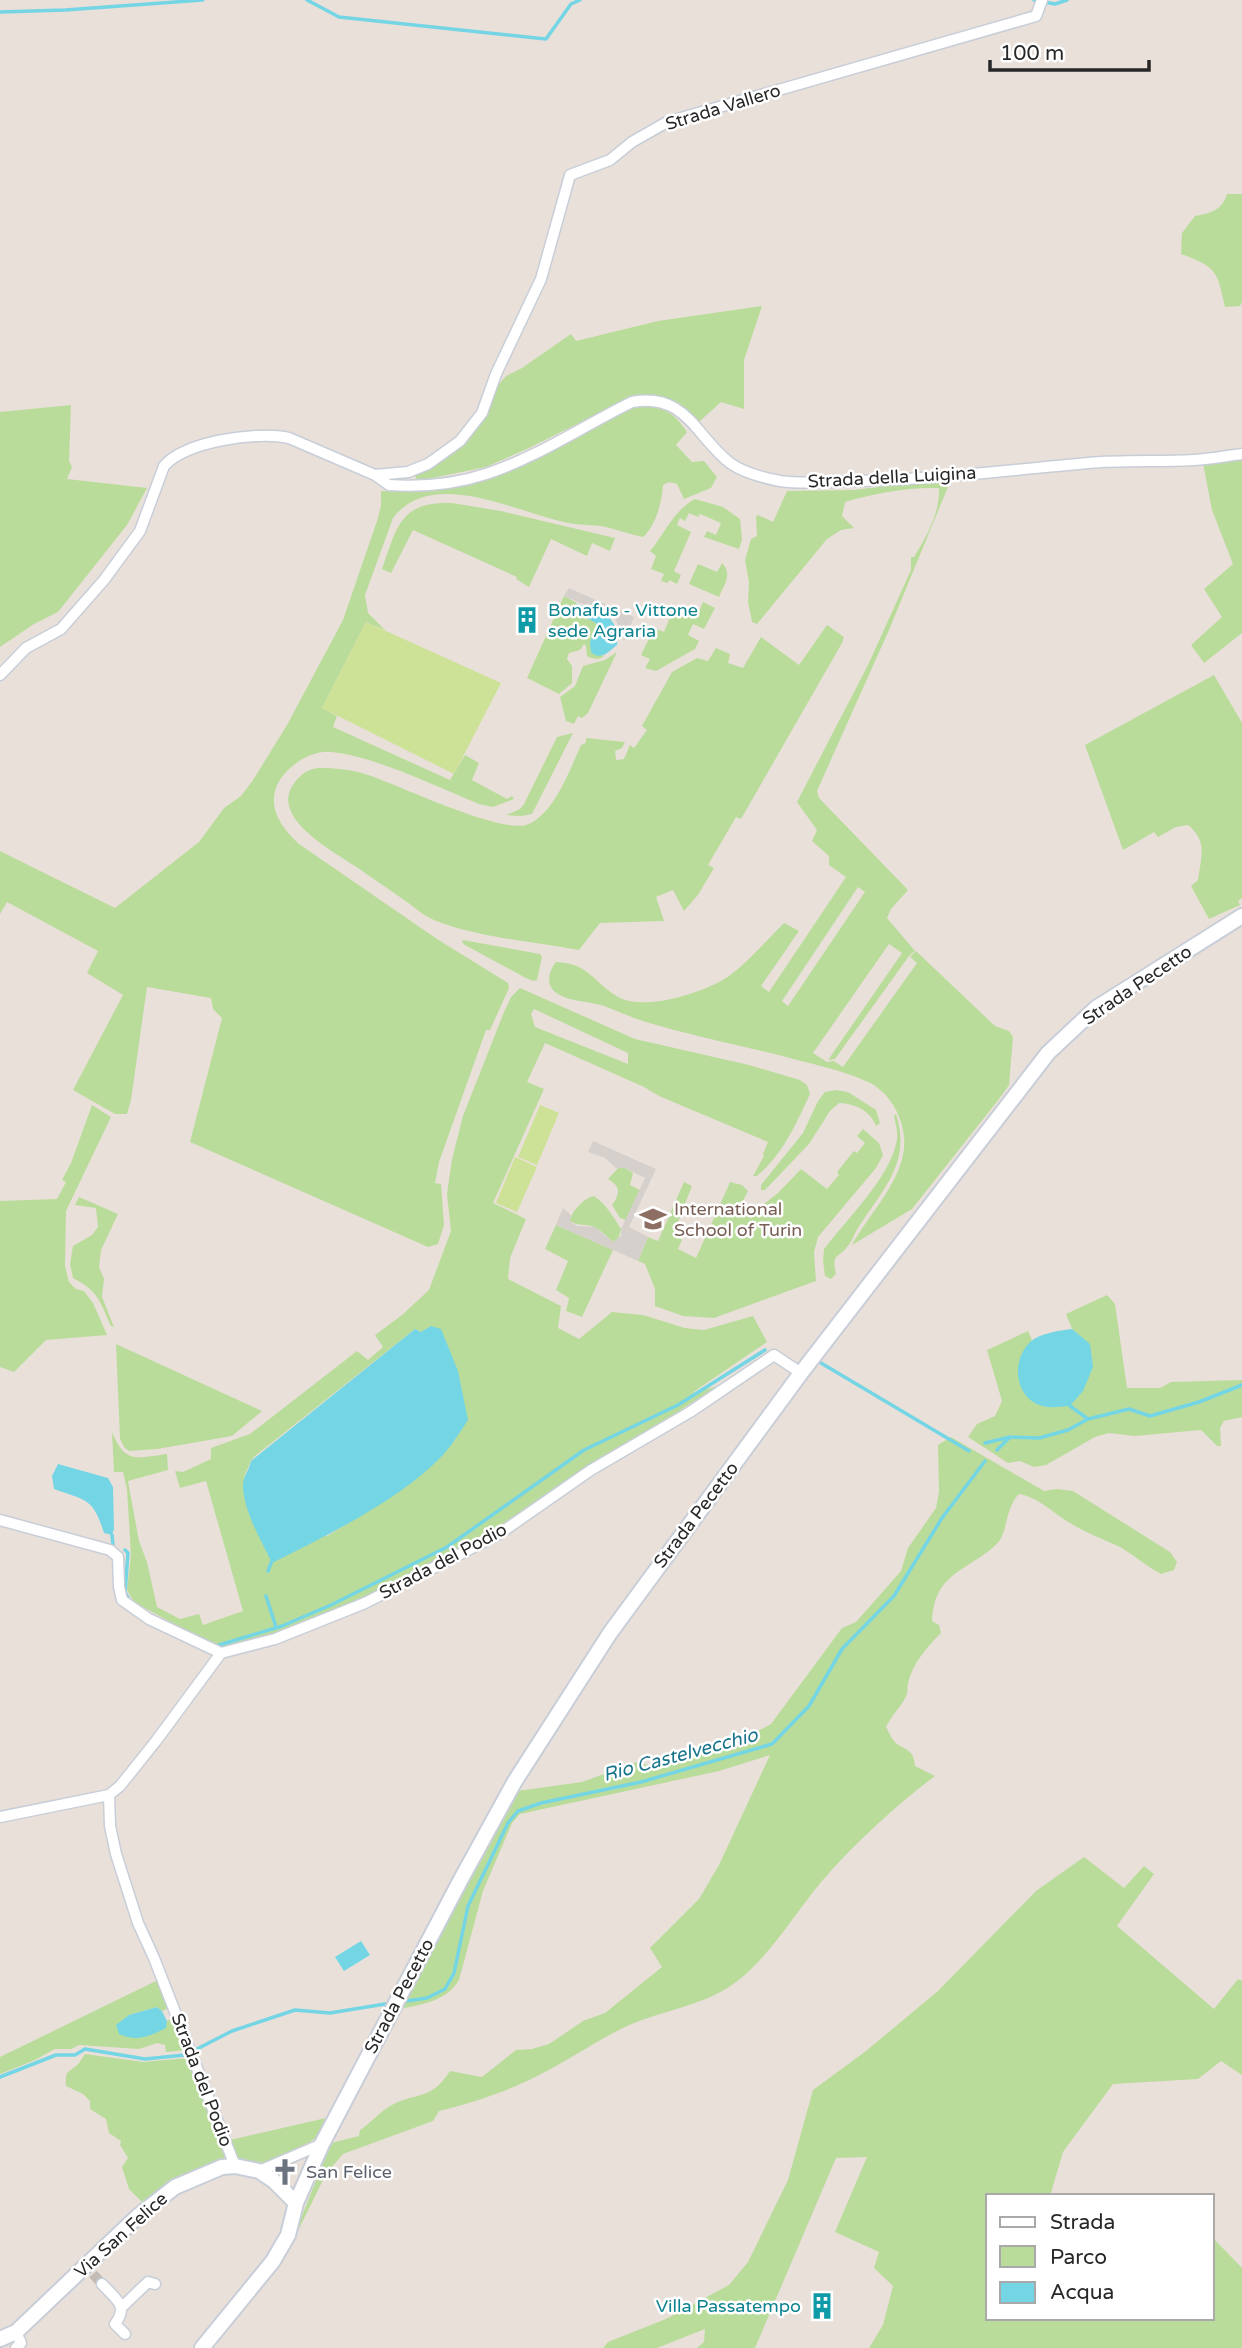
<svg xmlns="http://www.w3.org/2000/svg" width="1242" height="2348" viewBox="0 0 1242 2348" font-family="'Varela Round',sans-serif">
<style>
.green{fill:#badc9a;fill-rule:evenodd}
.pitch{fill:#cde296}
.plaza{fill:#d6d0cc}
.water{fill:#74d5e4}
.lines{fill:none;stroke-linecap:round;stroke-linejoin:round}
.stream{stroke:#74d5e4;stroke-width:3.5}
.street-tunnel{stroke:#c2bbb6;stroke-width:10;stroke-dasharray:10 5;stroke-linecap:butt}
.street-casing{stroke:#c8ced8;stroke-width:13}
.secondary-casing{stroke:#c8ced8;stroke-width:18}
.street{stroke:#fff;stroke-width:10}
.secondary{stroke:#fff;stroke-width:14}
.labels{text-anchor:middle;stroke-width:5;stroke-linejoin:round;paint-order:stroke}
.street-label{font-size:18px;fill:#272727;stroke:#fff}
.culture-label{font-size:18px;fill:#0d838f;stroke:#fff;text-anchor:start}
.education-label{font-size:18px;fill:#785e54;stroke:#fff;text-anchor:start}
.worship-label{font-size:18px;fill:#5b616d;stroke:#fff;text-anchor:start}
.water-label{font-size:19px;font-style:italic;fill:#18748b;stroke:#fff}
</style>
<rect width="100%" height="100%" fill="#e9e0da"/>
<!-- green -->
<path class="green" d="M1227,194H1242V302L1240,306L1225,307C1217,271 1217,267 1181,254L1182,233L1195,216C1210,213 1222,211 1227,194Z
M762,306L744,360V409L721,402L699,422L689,413L661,398L631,397L529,448L486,467L418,481L413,473L460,444L495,389L506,376L522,368L571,334L576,341L658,321Z
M71,405L69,461L72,467L67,479L147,488L127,525L58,612L34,624L0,647V412Z
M639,406C665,408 672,410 687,432L676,445L692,462L704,461L717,477L711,488L684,499L677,484L669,482L663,485C662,501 656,526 643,537C629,534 615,529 601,526C592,525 583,525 575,524C524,517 434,464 393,518L365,595L368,613L385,630L366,622L322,708L337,716L333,727L450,780L465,755L479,763L472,780L507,799L512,796L514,799L493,807L479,804C437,787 375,756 331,752C310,750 283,768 276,788C268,811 284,830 299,844L437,939L508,983L509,988L490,1030H486L439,1162L435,1183L441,1184L444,1225L438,1244L428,1247L190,1142L222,1018L213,1009L211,998L147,987L131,1100L127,1114H115L73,1090L123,995L87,973L98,951L7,902L0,914V851L115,908L199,842L224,808L241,796L253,780L287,725L343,620L378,518L381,505V491C443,495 502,473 557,447C584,433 611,418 639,406Z
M1242,460V633L1204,663L1191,645L1222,617L1204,589L1233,564L1212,510L1203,463Z
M932,481L950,482L889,630L817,791L819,798L908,890L891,909L887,918L915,951L909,956L835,1059L828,1060L902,953L889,944L813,1053L827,1062L834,1061L843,1067L917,963L910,957L916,951L995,1026L1009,1031L1013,1037L1009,1085L999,1099L912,1209L852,1245C869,1213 908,1176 904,1137C902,1115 889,1092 868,1082C847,1072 821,1066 797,1060C746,1046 694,1037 643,1021C630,1017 617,1011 604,1006C590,1001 570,1002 558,994C545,986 548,972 556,962C590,963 594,984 620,998C647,1011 706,992 729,976C749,961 766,941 784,923L799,931L761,986L769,992L846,877L829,865V856L812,841L817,830L797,802L868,665L911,570V557H914C927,536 940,513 939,488C909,487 874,493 845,502L842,516L854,528L841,530L827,539L757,624L752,622L748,602L749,582L745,560L751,539L757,536L756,517L758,515L773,522L787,491L853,490ZM858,887L865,892L788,1006L782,1001Z
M695,499L723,507L740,519L742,540L739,549L704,537L707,531L716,535L721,523L700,514L698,517L689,513L685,521L680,518L677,525L691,532L674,571L681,575L677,584L669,580L668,583L661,581L664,574L651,569L656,556L650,551C665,533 674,510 695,499Z
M452,503L501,511L615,538L610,551L592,543L587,556L551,539L529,587L516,579L517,577L413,530L391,573L382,569C397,527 400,501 452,503Z
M722,563C733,574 724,585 719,597L689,584L698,564L717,572Z
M564,596L577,603L571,609L582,618L592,620L597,624L590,642L603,656L606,654C601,660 594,660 587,656L586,646L584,644L580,650L569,653L567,659L572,666V683L559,694L527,678Z
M703,602L715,608L704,629L693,624L688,635L699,641L695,649L656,671L645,668L650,659L641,655L654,628L664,632L673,610L696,618Z
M827,625L844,637L842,643L741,819L736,817L708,865L714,868L698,895L684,911L673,890L656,897L664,921L600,923L579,950C531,941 479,938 434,920C424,916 415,908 407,902C390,890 372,878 355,866C332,851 267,816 295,782C301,774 310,767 322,768C338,768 353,770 368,775C399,785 504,836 529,824C555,812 570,769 581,745L586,743V738L625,742L622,748L615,751L616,760L624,759L630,745L634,748L647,730L642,726L672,672L697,658L708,661L716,648L730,654L728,663L743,668L761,637L799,665Z
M617,652L588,713L582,718L578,716L574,724L566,721L560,697L575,686L583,666L605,660Z
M1214,675L1242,723V898L1238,901L1240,905L1209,919L1191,886L1198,880C1201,857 1208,841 1188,825L1176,827L1158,837L1154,832L1123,850L1085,745Z
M573,733L532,814L521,816L506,815L520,809L524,804L557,737Z
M463,940L540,954L542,957L537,980L533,981L524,977L465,945L462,942Z
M520,988L635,1039L749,1065L800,1080L807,1085L810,1094C796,1124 783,1154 757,1176H753L764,1156L763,1154L768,1142L659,1096L644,1087L545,1043L527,1082L544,1089L493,1203L526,1219L510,1258L508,1279L561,1306L558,1328L579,1339L612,1312L643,1315L685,1328L704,1330L753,1316L767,1342L692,1393L718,1386L491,1531L403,1580L274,1636L225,1648L196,1636L134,1602L127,1590L131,1555L127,1489L123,1472H114L112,1432C125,1464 136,1458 167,1454L168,1470L128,1481L139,1541L147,1562L157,1607L180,1619L199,1614L203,1625L243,1611L206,1481L180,1488L175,1471L183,1472L211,1459V1448L250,1434L357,1351L368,1360L383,1347L375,1335L402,1315L429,1290L451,1231L447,1194L452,1159L463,1116L504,1012L511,997ZM534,1009L628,1053V1064L535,1027L531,1014ZM415,1329L421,1332L443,1455L399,1491L327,1536L244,1477L251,1461L255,1456Z
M836,1090L848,1092L876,1110L880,1123L876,1126C870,1110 855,1104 839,1103L830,1111L809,1144L765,1190H761V1185L803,1133L818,1101L825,1092Z
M92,1105L111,1117L66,1211L65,1266L69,1282L76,1289L84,1291L93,1303L107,1335L46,1340L14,1372L0,1367V1201L57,1199L66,1182L62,1180L71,1163Z
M896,1114C912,1163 882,1190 858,1228C854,1234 852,1242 847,1247C838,1259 831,1253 836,1274L831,1279L825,1276L823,1261L824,1249C846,1220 889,1178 896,1144C899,1134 896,1126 894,1116Z
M863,1129L879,1143L883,1155L876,1168L818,1237L814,1252L816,1281L714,1318L683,1316L655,1306V1289L645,1264L638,1261L648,1237L658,1241L684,1182L692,1186L675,1230L682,1240L678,1249L696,1258L730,1182L742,1185L748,1191L740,1207L751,1214L778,1193L801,1169L827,1189L839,1175L837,1172L854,1151L857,1153L865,1143L857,1136Z
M618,1168H625L633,1173L630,1185L640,1190L626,1220L620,1218L612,1205C621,1193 620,1186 608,1179Z
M594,1196C606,1204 613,1216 621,1229L618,1240L613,1242C607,1237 601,1230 594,1227C585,1223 579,1227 570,1221C571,1212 584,1198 594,1196Z
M79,1197L118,1214L101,1250L99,1267L104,1279L102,1297L114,1327L111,1326C100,1301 98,1291 73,1278L70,1264L73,1246L92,1235L98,1227L96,1208L75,1205Z
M556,1225L613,1250L582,1317L566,1311L569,1298L556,1290L568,1261L545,1249Z
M1107,1295L1115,1304L1127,1388H1160L1171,1382L1242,1380V1417L1224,1421L1220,1428L1221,1446H1217L1201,1430L1135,1436L1109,1433L1095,1437L1046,1465L1034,1467L1020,1461L1008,1463L968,1437L977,1424L995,1416L1002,1401L987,1350L1028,1331L1032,1340L1022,1353L1046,1407L1070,1405L1083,1391L1089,1344L1072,1329L1066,1314Z
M116,1344L262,1411L232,1436L157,1449L129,1451L124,1447L120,1439Z
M951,1437L1044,1491L1057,1489L1073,1491L1170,1552L1177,1562L1174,1570L1161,1574C1146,1566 1134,1555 1120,1547C1103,1539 1086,1533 1070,1523C1053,1513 1038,1497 1019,1494C1006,1508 1008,1526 1000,1540C995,1547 986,1553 979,1558C950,1576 934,1585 932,1621L939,1625L941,1633C927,1647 913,1663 908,1683C907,1687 908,1691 907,1694C904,1703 891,1716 886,1727C889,1732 892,1740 896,1743C906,1751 914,1749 915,1766L935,1776C894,1807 856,1842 822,1881C795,1913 773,1952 740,1979C708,2006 660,2010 623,2028C594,2042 568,2061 539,2075C511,2090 470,2104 439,2111L433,2121L343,2154L326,2174L288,2251L331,2143L359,2136L360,2130C370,2123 380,2112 390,2106C417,2091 430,2102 450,2071L482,2077L516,2050L532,2049L549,2044L583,2021L605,2013L662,1967L650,1948L699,1899L719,1865L770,1755L719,1771L520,1814L512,1823L483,1891L459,1980C447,2001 421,2005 398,2009L517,1791L582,1782L637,1762L647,1765L696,1755L701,1749L736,1743L771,1724L842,1628L856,1622L901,1571L908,1548L936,1508L939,1492L938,1445Z
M1084,1857L1124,1888L1144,1866L1154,1874L1117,1926L1214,2009L1238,1979L1242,1981V2075L1221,2061L1198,2079L1113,2084L1063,2152L1050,2196H988V2318H1212V2237L1242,2268V2348H869L883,2325L893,2286L874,2268L879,2252L835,2232L867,2157L836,2158L755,2348H697L704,2342L705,2329L657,2348H603L608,2342L666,2319L729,2285L748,2262L788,2180L813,2090L866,2051L938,1991L1036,1891Z
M158,1980L169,2008L162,2011L157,2007L129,2015L165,2028L167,2021L173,2018L186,2050L166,2052L165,2045L157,2043L139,2049L79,2045L71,2049H55L35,2060L0,2074V2057Z
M85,2054L143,2062L188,2058L229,2162L145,2205L129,2189L122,2167L128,2158L120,2145L121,2141L109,2133L106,2119L90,2109V2101L83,2094L66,2086C65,2068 69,2074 79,2063C81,2060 83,2057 85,2054Z
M326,2118L316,2138L305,2145L256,2166L238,2163L230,2140Z"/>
<!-- pitch -->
<path class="pitch" d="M366,622L501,683L454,774L322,708Z
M540,1105L559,1113L537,1165L518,1157Z
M515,1157L537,1167L517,1212L496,1203Z"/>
<!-- plaza -->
<path class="plaza" d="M569,588L634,617L624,641L615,618L564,596Z
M593,1141L656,1169L629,1227L648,1237L638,1261L556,1225L563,1208L571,1215L570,1221L577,1226L595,1227L613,1242L621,1236V1229L645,1178L625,1168H616L605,1158L588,1152Z"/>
<!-- water -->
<path class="water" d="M577,604C601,611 620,616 617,645C608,652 601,661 591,652L590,642L597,624C590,618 579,616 570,610Z
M431,1326L441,1329L458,1371L468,1420C460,1432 452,1445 443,1455C400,1500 328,1535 272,1563C261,1540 245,1514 243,1488C242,1477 249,1471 251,1461L415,1329L421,1332Z
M1072,1329L1090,1344L1093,1367L1083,1391L1070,1406C1063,1406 1054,1408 1047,1407C1016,1403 1009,1363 1030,1342C1040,1333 1058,1331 1072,1329Z
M58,1464L108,1478L113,1487L114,1529L112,1535L104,1533C93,1497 86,1501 54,1489L52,1476Z
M361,1941L370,1955L344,1971L335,1957Z
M157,2007L162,2011L167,2021L166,2028C148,2037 137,2042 119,2034L116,2025L129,2015Z"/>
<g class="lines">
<!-- stream -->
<path class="stream" d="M307,0L339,17L546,39L571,4L580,0
M1034,0L1055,4L1067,0
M0,12L65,10L203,0
M821,1363L969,1451
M1070,1406L1088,1419
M985,1443L1010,1437
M997,1450L1010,1437L1039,1438L1068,1430L1088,1419L1129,1409L1150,1416L1199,1402L1242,1385
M112,1535L113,1545
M125,1550L128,1553L125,1592L130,1601
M268,1571L273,1558
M266,1596L276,1627
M213,1645L216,1646L282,1626L331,1605L447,1547L584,1450L678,1405L765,1350
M407,2001L427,1998L445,1989L454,1973L468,1906L508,1823L518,1811L541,1803L641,1782L772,1744L809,1706L842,1649L894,1596L942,1518L985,1461
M195,2050L232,2031L295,2010L330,2013L385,2004
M0,2077L56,2055H75L85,2049L145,2059L185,2055"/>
<!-- street-tunnel -->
<path class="street-tunnel" d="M93,2274L102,2284"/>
<defs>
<path id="street" d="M375,475L408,472L428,464L460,441L482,413L496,374L541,279L570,175L610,160L632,142L667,122L1036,16L1042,0
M0,675L26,648L61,629L104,580L140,531L164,466C186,441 257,431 289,438L375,475L389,485C420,487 456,484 486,474C538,457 583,426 632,402C686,392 696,437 730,463C744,473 764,478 780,481C807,485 833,481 860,481C936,479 1012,470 1088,463C1123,460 1159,462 1194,460C1210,459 1226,456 1242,454
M0,1520L110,1550L118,1557L119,1587L122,1600L149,1619L221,1653
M109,1795L110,1826L116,1854L138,1923L154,1958L235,2166
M0,1817L109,1795L120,1786L156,1741L221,1653L275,1639L365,1603L499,1534L591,1470L690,1412L774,1355L801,1373
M259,2171L322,2144
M102,2284C116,2300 129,2305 115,2324L125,2334
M122,2307L148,2282L155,2284
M16,2348L21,2343L16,2332"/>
<path id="secondary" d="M0,2339L16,2332L138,2216L175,2187L222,2167L235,2166L259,2171L274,2181L296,2203
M202,2348L273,2261L288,2235L296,2203L322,2144L460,1881L515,1781L610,1633L801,1373L1048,1053L1096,1008L1242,916"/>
</defs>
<!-- street casing -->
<use href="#street" class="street-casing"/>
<!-- secondary casing -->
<use href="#secondary" class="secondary-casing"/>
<!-- street -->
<use href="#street" class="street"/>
<!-- secondary -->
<use href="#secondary" class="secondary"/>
</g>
<!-- icons -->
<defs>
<symbol id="building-bare" viewBox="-9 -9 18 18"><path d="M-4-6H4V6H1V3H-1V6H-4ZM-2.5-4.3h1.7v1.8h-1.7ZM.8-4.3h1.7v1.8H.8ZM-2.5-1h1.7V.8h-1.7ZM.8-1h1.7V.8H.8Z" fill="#0f9aa8" stroke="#fff" stroke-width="2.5" paint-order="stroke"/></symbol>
<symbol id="school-bare" viewBox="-9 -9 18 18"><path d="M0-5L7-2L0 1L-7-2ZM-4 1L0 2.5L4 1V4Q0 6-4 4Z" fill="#8d6e63" stroke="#fff" stroke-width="2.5" paint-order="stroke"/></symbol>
<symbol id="church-bare" viewBox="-9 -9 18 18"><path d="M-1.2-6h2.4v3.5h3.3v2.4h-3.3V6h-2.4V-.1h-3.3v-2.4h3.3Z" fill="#6b7280" stroke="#fff" stroke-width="2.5" paint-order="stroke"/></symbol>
</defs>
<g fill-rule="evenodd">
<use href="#building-bare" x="508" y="601" width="38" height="38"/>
<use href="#school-bare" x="634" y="1200" width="38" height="38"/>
<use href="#church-bare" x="266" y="2153" width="38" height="38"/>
<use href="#building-bare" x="803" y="2287" width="38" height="38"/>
</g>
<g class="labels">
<!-- street labels -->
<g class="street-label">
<text transform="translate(723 107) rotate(-17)" y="6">Strada Vallero</text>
<text transform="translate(892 477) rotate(-3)" y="6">Strada della Luigina</text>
<text transform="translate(1137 985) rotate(-34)" y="6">Strada Pecetto</text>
<text transform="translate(696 1515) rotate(-53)" y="6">Strada Pecetto</text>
<text transform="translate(443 1561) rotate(-28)" y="6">Strada del Podio</text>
<text transform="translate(399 1996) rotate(-62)" y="6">Strada Pecetto</text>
<text transform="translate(202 2080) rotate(69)" y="6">Strada del Podio</text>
<text transform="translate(121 2235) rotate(-42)" y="6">Via San Felice</text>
</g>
<!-- culture labels -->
<g class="culture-label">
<text x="548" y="616">Bonafus - Vittone<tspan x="548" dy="21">sede Agraria</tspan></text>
<text x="801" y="2312" text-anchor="end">Villa Passatempo</text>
</g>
<!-- education labels -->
<g class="education-label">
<text x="674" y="1215">International<tspan x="674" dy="21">School of Turin</tspan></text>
</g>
<!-- worship labels -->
<g class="worship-label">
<text x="306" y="2178">San Felice</text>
</g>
<!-- water labels -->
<g class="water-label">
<text transform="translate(680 1754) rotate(-15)" y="7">Rio Castelvecchio</text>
</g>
</g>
<!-- legend -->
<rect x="986" y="2194" width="228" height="126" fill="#ffffff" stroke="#a9a9a9" stroke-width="2"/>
<rect x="1000" y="2217" width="35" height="10" fill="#ffffff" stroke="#a9a9a9" stroke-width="2"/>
<text x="1050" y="2229" font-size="21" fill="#272727">Strada</text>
<rect x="1000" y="2246" width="35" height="21" fill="#badc9a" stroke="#a9a9a9" stroke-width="2"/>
<text x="1050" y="2264" font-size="21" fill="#272727">Parco</text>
<rect x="1000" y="2282" width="35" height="21" fill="#74d5e4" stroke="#a9a9a9" stroke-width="2"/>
<text x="1050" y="2299" font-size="21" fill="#272727">Acqua</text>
<!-- scale -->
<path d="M990 60v10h159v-10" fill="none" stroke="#272727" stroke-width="3.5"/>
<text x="1000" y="60" font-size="21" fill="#272727" stroke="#ffffff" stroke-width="5" paint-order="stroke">100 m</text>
</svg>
